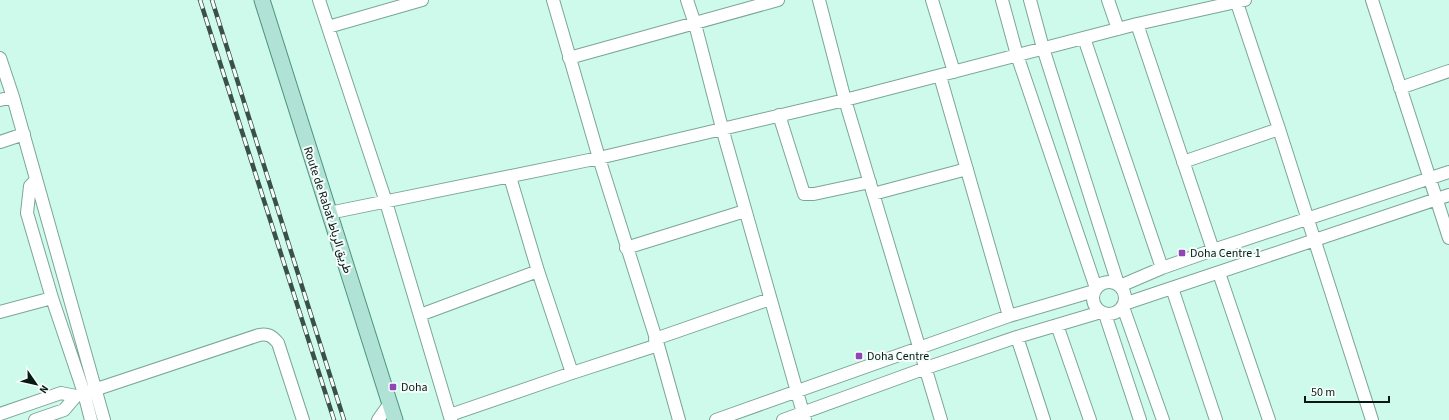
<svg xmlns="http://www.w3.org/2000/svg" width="1449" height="420" viewBox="0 0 1449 420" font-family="'Source Sans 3',Vazirmatn,sans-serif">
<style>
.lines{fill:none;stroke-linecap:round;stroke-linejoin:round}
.minor-casing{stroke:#7ba598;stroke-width:14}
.major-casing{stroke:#53917f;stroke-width:17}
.minor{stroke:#fff;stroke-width:12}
.major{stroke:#b0e3d5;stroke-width:15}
.rail-casing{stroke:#3a514a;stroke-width:4.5}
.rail{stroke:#f5fefb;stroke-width:3;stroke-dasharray:9;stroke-linecap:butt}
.poi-dot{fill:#9146b7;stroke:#f5fefb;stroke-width:1.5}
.labels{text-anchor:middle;stroke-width:4;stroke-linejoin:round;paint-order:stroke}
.street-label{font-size:12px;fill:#081914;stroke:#f5fefb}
.poi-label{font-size:12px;fill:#081914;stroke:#f5fefb;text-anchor:start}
</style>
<rect width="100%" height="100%" fill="#cefaeb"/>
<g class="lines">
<defs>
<path id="minor" d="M319,0L386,202L451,420
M553,0L599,158L658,345L679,420
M687,0L695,24L722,128L805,420
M819,0L845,100L941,420
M932,0L954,72
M1002,0L1017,55L1096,288
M1030,0L1043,48L1118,284
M1108,0L1118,29
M1236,0L1279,129L1372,420
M1372,0L1449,238
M1137,24L1213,250
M328,27L422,0
M1084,38L1162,268
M0,58L13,97L104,420
M569,58L778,0
M940,76L1009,316
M1400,88L1449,71
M0,100L13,97
M779,115L804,194H814L870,182
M0,142L24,134
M1183,162L1279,129
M510,177L538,271L572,373
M36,180L30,186L27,213L52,298
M873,194L967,169
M329,213L599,158L845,100L1137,24L1245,0
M626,248L745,211
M1219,273L1269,420
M1093 298a16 16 0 1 1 32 0a16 16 0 1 1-32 0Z
M1120,286L1162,268L1213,250L1449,172
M1172,288L1216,420
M1124,304L1449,195
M1123,307L1163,420
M0,312L52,298L84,393L91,420
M1105,314L1140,420
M420,315L538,271
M1057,325L1090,420
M1017,337L1044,420
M655,339L770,299
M0,414L61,393L76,396L259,335C268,333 272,336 278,343L303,420
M450,415L572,373L658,345
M35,420L64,410L76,396
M378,420L390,403
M716,420L1009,316L1094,291
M783,420L926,368L1017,337L1101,312"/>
<path id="major" d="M262,0L395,420"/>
</defs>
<!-- minor casing -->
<use href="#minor" class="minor-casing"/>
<!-- major casing -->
<use href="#major" class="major-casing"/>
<!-- minor -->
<use href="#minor" class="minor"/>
<!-- major -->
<use href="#major" class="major"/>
<defs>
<path id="rail" d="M200,0L334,420
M212,0L344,420"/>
</defs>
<!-- rail casing -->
<use href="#rail" class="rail-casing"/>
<!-- rail -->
<use href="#rail" class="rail"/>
</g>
<!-- markers -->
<g class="poi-dot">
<rect x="1178" y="249" width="8" height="8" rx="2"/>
<rect x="855" y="352" width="8" height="8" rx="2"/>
<rect x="389" y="383" width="8" height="8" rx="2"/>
</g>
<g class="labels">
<!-- street labels -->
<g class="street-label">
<text transform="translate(328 210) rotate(72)" y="4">Route de Rabat طريق الرباط</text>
</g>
<!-- poi labels -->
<g class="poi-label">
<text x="1190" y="257">Doha Centre 1</text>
<text x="867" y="360">Doha Centre</text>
<text x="401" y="391">Doha</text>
</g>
</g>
<!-- north arrow -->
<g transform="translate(36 384) rotate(124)" stroke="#f5fefb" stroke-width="3" paint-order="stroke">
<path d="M0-3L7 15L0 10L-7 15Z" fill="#081914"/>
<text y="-6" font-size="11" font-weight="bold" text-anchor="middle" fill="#081914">N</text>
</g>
<!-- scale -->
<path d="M1305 396v6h84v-6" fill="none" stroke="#081914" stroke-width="2"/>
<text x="1311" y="396" font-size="12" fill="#081914" stroke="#f5fefb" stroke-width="3" paint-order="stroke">50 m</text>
</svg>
